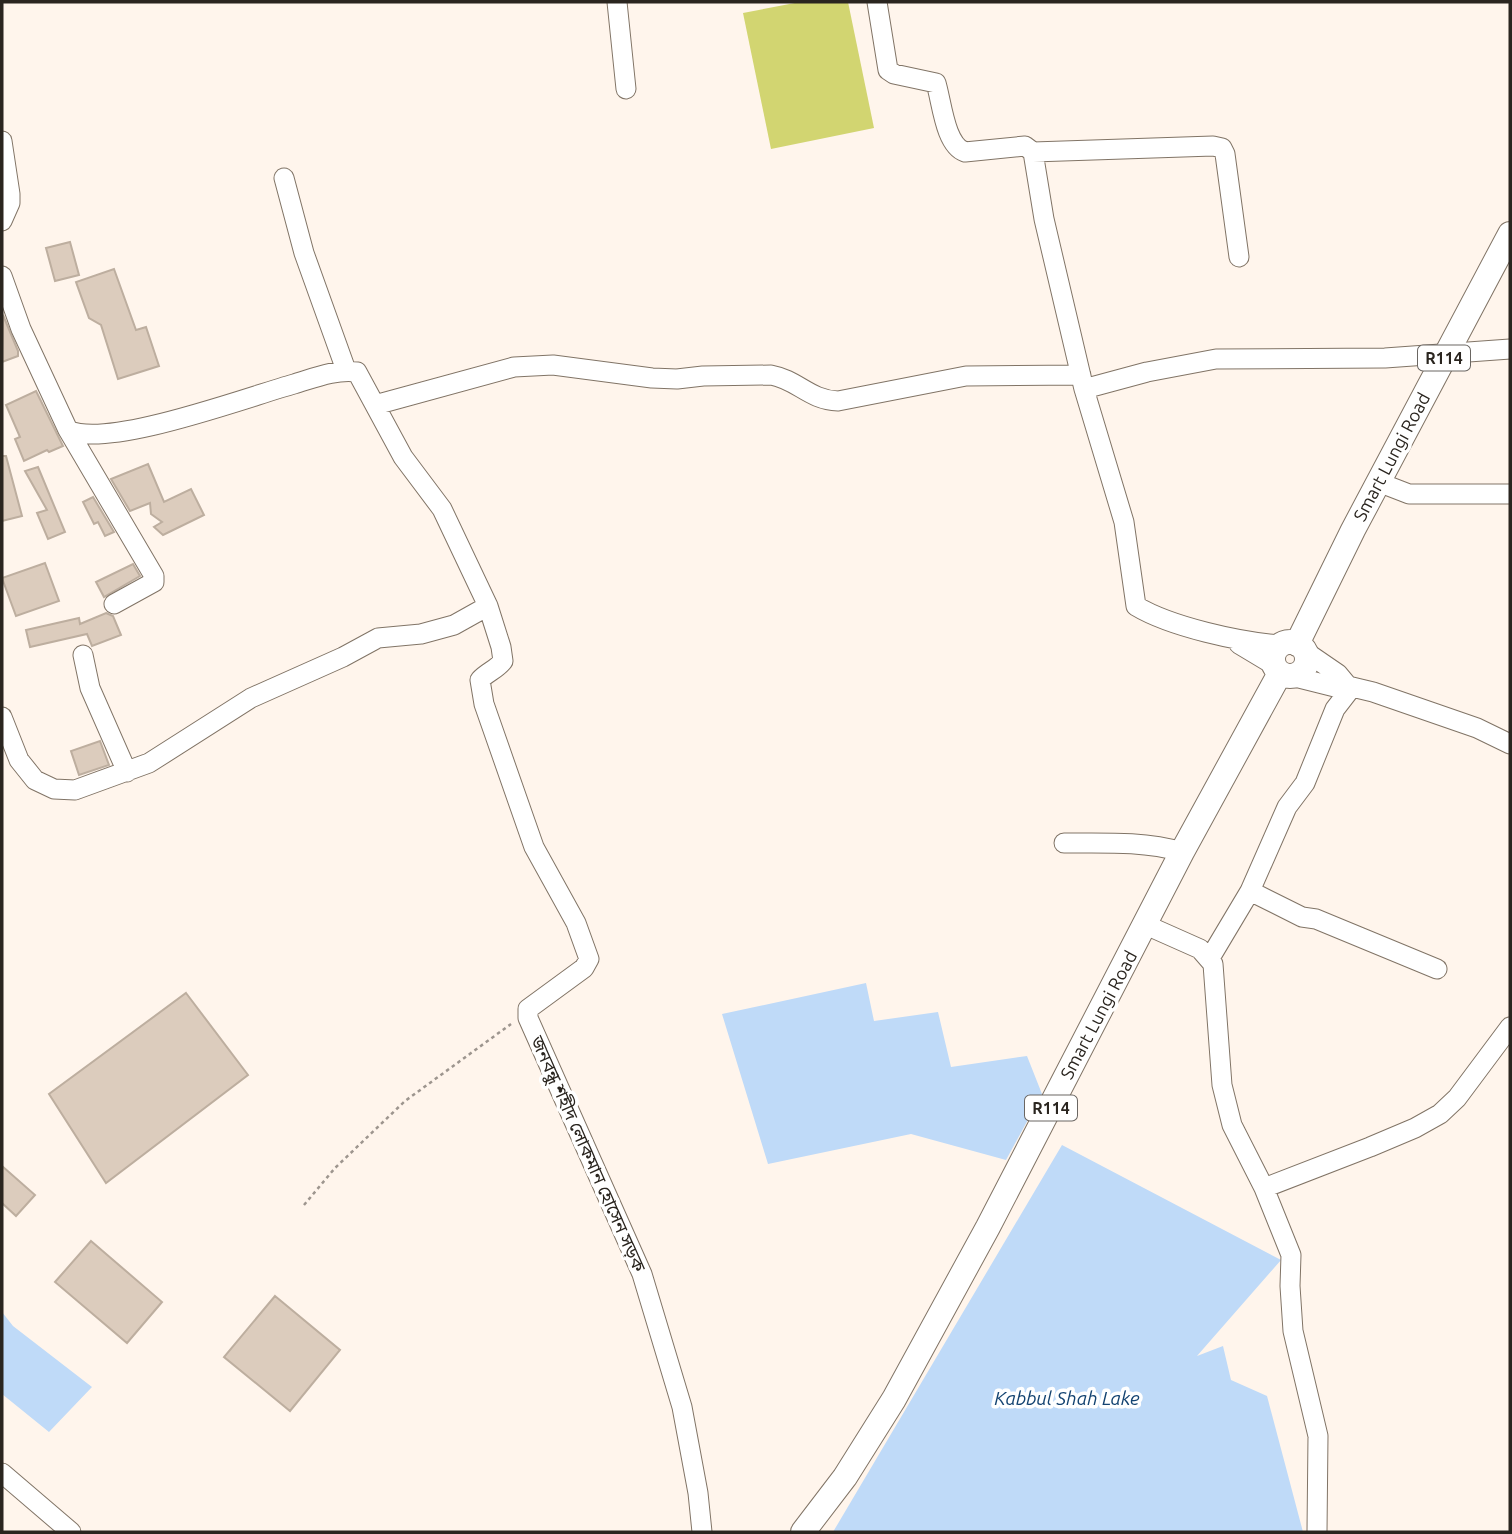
<svg xmlns="http://www.w3.org/2000/svg" width="1512" height="1534" viewBox="0 0 1512 1534" font-family="Ubuntu,'Noto Sans Bengali',sans-serif">
<style>
.green{fill:#d2d571}
.water{fill:#bfdaf8}
.building{fill:#dcccbd;stroke:#bdae9f;stroke-width:2}
.lines{fill:none;stroke-linecap:round;stroke-linejoin:round}
.minor-casing{stroke:#817466;stroke-width:21}
.major-casing{stroke:#817466;stroke-width:26}
.path{stroke:#9d958e;stroke-width:2.5;stroke-dasharray:3.5 3.5;stroke-linecap:butt}
.minor{stroke:#fff;stroke-width:19}
.major{stroke:#fff;stroke-width:24}
.labels{text-anchor:middle;stroke-width:7;stroke-linejoin:round;paint-order:stroke}
.shield{fill:#fff;stroke:#6a6662;stroke-width:2}
.shield-label{font-size:16px;font-weight:bold;fill:#2a251f}
.street-label{font-size:18px;fill:#2a251f;stroke:#fff}
.water-label{font-size:19px;font-style:italic;fill:#134371;stroke:#fff}
</style>
<rect width="100%" height="100%" fill="#fff5ec"/>
<!-- green -->
<path class="green" d="M800,2H848L874,128L771,149L743,13Z"/>
<!-- water -->
<path class="water" d="M866,983L874,1021L938,1012L951,1067L1027,1056L1042,1094L1006,1160L911,1134L768,1164L722,1014Z
M1062,1145L1281,1260L1197,1356L1223,1346L1231,1380L1267,1396L1303,1532H833Z
M2,1312L13,1326L92,1387L49,1432L2,1394Z"/>
<!-- building -->
<path class="building" d="M70,242L79,275L55,281L46,248Z
M114,269L136,330L146,327L159,366L118,379L101,325L89,318L76,282Z
M3,315L18,351V356L2,362Z
M36,391L63,446L49,452L47,450L24,461L15,439L20,437L6,405Z
M2,456H6L22,516L2,521Z
M148,464L164,502L191,489L204,515L163,535L154,527L162,522L151,514L150,503L130,511L111,479Z
M38,467L65,532L48,539L37,513L47,510L25,471Z
M93,497L114,532L105,536L98,522L94,524L83,502Z
M45,563L59,601L16,616L2,578Z
M133,564L140,576L104,597L96,582Z
M106,613L113,616L121,635L92,646L87,634L30,647L26,630L79,618L80,624Z
M100,741L109,765L79,775L71,751Z
M186,993L248,1075L106,1183L49,1094Z
M2,1166L35,1195L16,1216L2,1203Z
M91,1241L162,1302L127,1343L55,1282Z
M275,1296L340,1350L290,1411L224,1357Z"/>
<g class="lines">
<defs>
<path id="minor" d="M617,2L626,89
M877,2L888,70L894,74L936,83C942,103 945,145 965,152L1025,146L1033,152L1044,219L1084,389L1124,522L1136,606C1171,627 1240,642 1280,645
M2,141L10,194V203L2,221
M1033,152L1213,146L1222,148L1225,154L1239,257
M284,178L304,253L346,370
M2,276L21,329L68,430C108,449 247,397 294,384C314,378 336,369 357,372L403,457L442,509L488,606L501,647L503,661C496,670 487,672 480,680L484,704L534,847L576,923L589,959L584,968L528,1009V1018L642,1274L682,1407L698,1493L702,1532
M1084,389L1147,372L1216,359L1385,358L1510,349
M375,405L514,367L553,365L652,378L677,379L703,376L771,375C798,380 809,400 838,401L966,376L1081,375
M68,430L154,576V582L114,604
M1378,482L1409,494H1510
M1239,644L1274,665
M1303,650L1338,674L1348,686
M83,655L90,688L127,772
M1291,676L1335,687L1348,686L1373,692L1477,728L1510,744
M2,717L19,760L35,780L54,789L75,790L149,763L251,698L343,657L378,638L421,634L454,625L488,606
M1064,843C1104,843 1144,841 1182,852
M1250,891L1302,917L1316,919L1437,969
M1146,925L1200,949L1213,964L1222,1085L1232,1125L1264,1188L1291,1255L1290,1286L1293,1331L1318,1436L1317,1532
M1210,958L1250,891L1287,807L1305,783L1335,709L1352,687
M1264,1188L1370,1147L1415,1128L1440,1114L1457,1098L1510,1027
M2,1473L71,1532"/>
<path id="major" d="M1273 659a17 17 0 1 1 34 0a17 17 0 1 1-34 0Z
M1297,644L1353,530L1510,234
M803,1532L845,1477L894,1399L988,1227L1182,852L1280,673"/>
</defs>
<!-- minor casing -->
<use href="#minor" class="minor-casing"/>
<!-- major casing -->
<use href="#major" class="major-casing"/>
<!-- path -->
<path class="path" d="M304,1205L335,1168L405,1101L511,1024"/>
<!-- minor -->
<use href="#minor" class="minor"/>
<!-- major -->
<use href="#major" class="major"/>
</g>
<g class="labels">
<!-- shield labels -->
<g class="shield">
<rect x="1418" y="345.5" width="52" height="25" rx="5"/>
<rect x="1025" y="1095.5" width="52" height="25" rx="5"/>
</g>
<g class="shield-label">
<text x="1444" y="364">R114</text>
<text x="1051" y="1114">R114</text>
</g>
<!-- street labels -->
<g class="street-label">
<text transform="translate(1392 457) rotate(-62)" y="6">Smart Lungi Road</text>
<text transform="translate(1099 1015) rotate(-62)" y="6">Smart Lungi Road</text>
<text transform="translate(588 1154) rotate(66)" y="6">জনবন্ধু শহীদ লোকমান হোসেন সড়ক</text>
</g>
<!-- water labels -->
<g class="water-label">
<text x="1067" y="1405">Kabbul Shah Lake</text>
</g>
</g>
<!-- border -->
<rect width="1512" height="1534" fill="none" stroke="#2a251f" stroke-width="7"/>
</svg>
